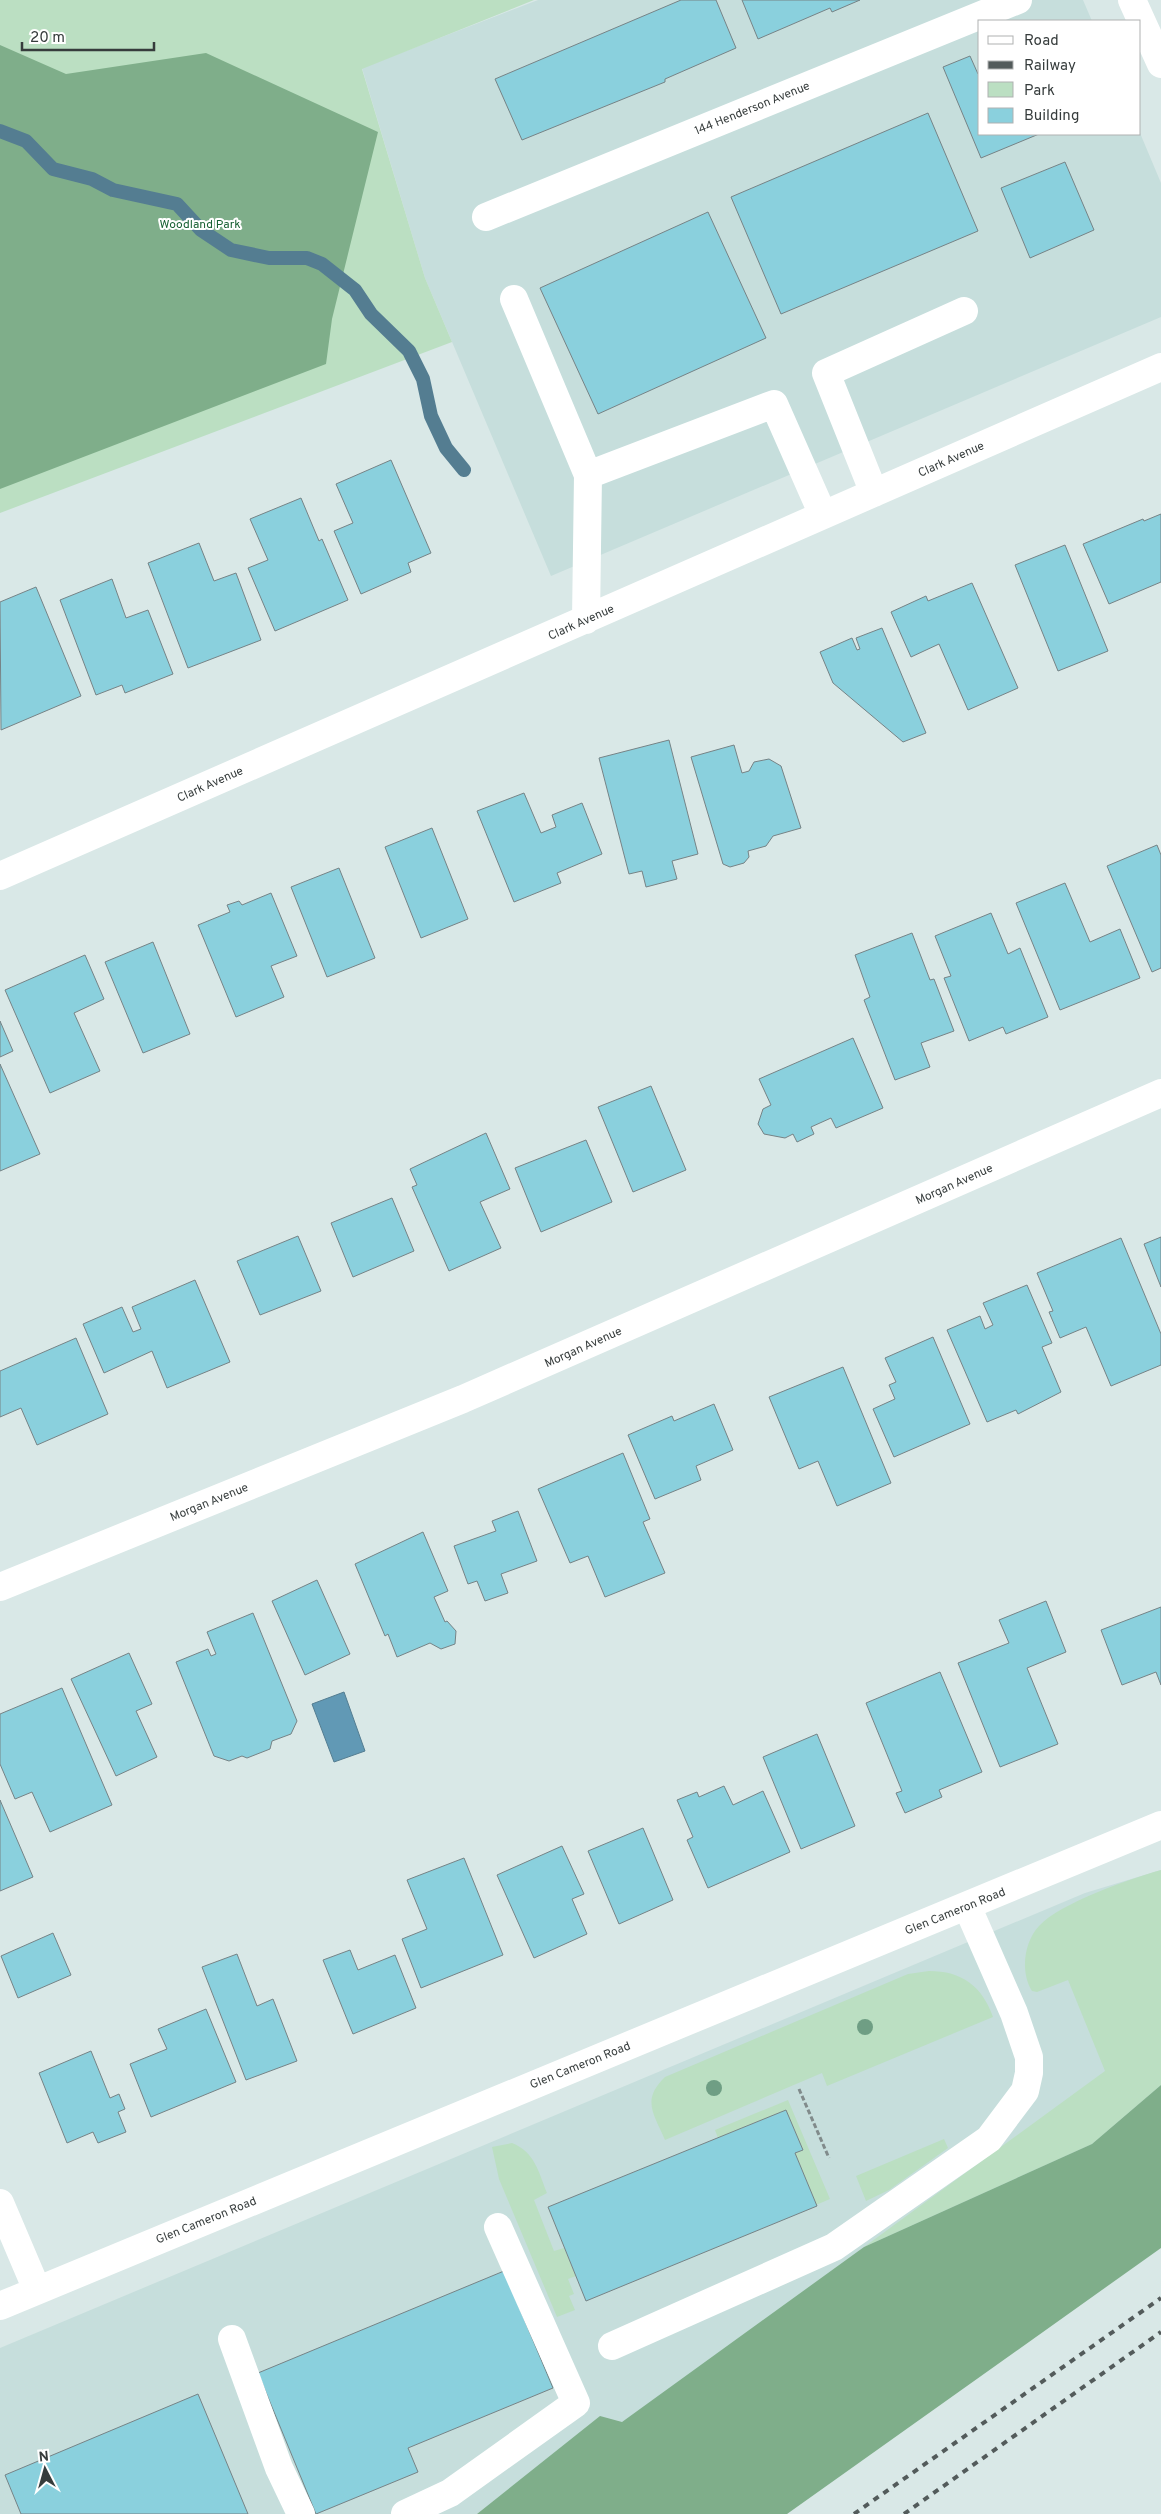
<svg xmlns="http://www.w3.org/2000/svg" width="1161" height="2514" viewBox="0 0 1161 2514" font-family="Overpass,sans-serif">
<style>
.built{fill:#c6dedc}
.green{fill:#bbdfc2}
.forest{fill:#7fae8a}
.water{fill:#6199b5;stroke:#547d91}
.lines{fill:none;stroke-linecap:round;stroke-linejoin:round}
.stream{stroke:#547d91;stroke-width:14}
.building{fill:#8ad0dd;stroke:#768386}
.path{stroke:#818b8b;stroke-width:3;stroke-dasharray:5 2.5;stroke-linecap:butt}
.minor{stroke:#fff;stroke-width:28}
.rail{stroke:#535b5b;stroke-width:4;stroke-dasharray:6 6;stroke-linecap:butt}
.tree{fill:#6f9e84}
.labels{text-anchor:middle;stroke-width:4;stroke-linejoin:round;paint-order:stroke}
.street-label{font-size:12px;fill:#363c3c;stroke:#fff}
.park-label{font-size:12px;fill:#186133;stroke:#fff}
</style>
<rect width="100%" height="100%" fill="#d9e8e7"/>
<!-- built -->
<path class="built" d="M538,0H1083L1092,21H980V134L1140,133L1161,183V317L551,576L425,278L362,68Z
M1161,1870V2203L666,2514H0V2348L1085,1893Z"/>
<!-- green -->
<path class="green" d="M0,0H534L362,69L425,278L452,342L0,513Z
M1161,1870V2085L1092,2144L864,2247L1105,2071L1068,1980L1037,1992L1032,1991C1020,1972 1024,1942 1039,1926C1060,1903 1130,1879 1161,1870Z
M929,1971C962,1971 982,1986 993,2017L827,2086L822,2073L665,2140C654,2114 641,2100 665,2077L908,1974Z
M788,2100L830,2199L816,2205L795,2153L803,2150L786,2110L718,2138L715,2130Z
M944,2139L948,2148L889,2190L866,2201L856,2176Z
M512,2143C535,2152 539,2173 547,2193L534,2200L554,2251L564,2248L576,2276L568,2279L574,2294L569,2296L575,2310L557,2317L499,2179L492,2147Z"/>
<!-- forest -->
<path class="forest" d="M0,45L66,74L206,53L378,132L332,319L326,364L0,489Z
M1161,2085V2248L787,2514H477L600,2416L622,2422L864,2247L1092,2144Z"/>
<!-- water -->
<path class="water" d="M344,1692L365,1751L334,1762L312,1704Z"/>
<g class="lines">
<!-- stream -->
<path class="stream" d="M0,131L26,141L53,169L92,179L113,190L177,204L201,230L231,250L269,258H307L322,264L355,290L371,314L409,351L423,379L431,416L446,448L464,470"/>
</g>
<!-- building -->
<path class="building" d="M681,0H716L736,48L665,79V82L522,140L495,79Z
M742,0H860L832,12L830,8L758,39Z
M970,56L978,74L980,73V134H1039L981,158L943,67Z
M928,113L978,231L781,314L731,197Z
M1065,162L1094,230L1030,258L1001,188Z
M708,212L766,338L598,414L540,288Z
M391,460L431,553L408,563L411,572L361,594L334,531L353,523L336,484Z
M301,498L319,541L322,539L348,600L275,631L248,568L268,560L250,519Z
M1161,514V582L1109,604L1083,544L1143,519L1144,521Z
M199,543L214,581L236,573L261,640L188,668L148,563Z
M1065,545L1108,651L1058,671L1015,565Z
M112,579L126,618L148,610L173,674L125,693L122,685L96,695L60,600Z
M972,583L1018,688L968,710L939,644L911,657L891,612L926,596L928,601Z
M36,587L81,696L1,730L0,602Z
M882,628L926,733L903,742L833,683L820,652L852,638L857,650L860,649L856,638Z
M669,740L698,854L672,861L677,879L646,887L642,871L629,874L599,758Z
M734,745L742,773L749,771L754,762L769,759L781,766L801,828L773,836L766,846L748,851L749,857L744,863L730,867L723,864L691,757Z
M524,793L541,833L556,827L552,815L582,803L602,854L557,873L561,883L514,902L477,811Z
M432,828L468,919L421,938L385,847Z
M1157,845L1161,855V968L1152,972L1107,866Z
M339,868L375,958L327,977L291,887Z
M1065,883L1090,942L1120,929L1140,978L1060,1010L1016,903Z
M271,893L297,956L271,966L284,997L236,1017L198,925L230,912L227,905L239,901L242,905Z
M991,913L1008,954L1020,948L1048,1017L1006,1034L1003,1027L969,1041L944,978L951,976L935,936Z
M912,933L930,980L934,979L954,1031L921,1043L930,1067L895,1080L864,1000L870,997L855,955Z
M153,942L190,1034L143,1053L105,962Z
M85,955L104,999L74,1013L100,1071L50,1093L5,990Z
M0,1021L13,1051L0,1057Z
M853,1038L883,1108L836,1128L831,1118L811,1127L814,1134L797,1142L793,1134L785,1138L764,1134L758,1124L763,1109L771,1105L759,1079Z
M0,1064L40,1154L0,1171Z
M651,1086L686,1170L633,1192L598,1107Z
M486,1133L510,1189L480,1202L501,1248L449,1271L412,1187L417,1185L410,1169Z
M586,1140L612,1202L541,1232L515,1168Z
M392,1198L414,1251L353,1277L331,1223Z
M298,1236L321,1291L260,1315L237,1261Z
M1161,1237V1287L1144,1244Z
M1121,1238L1161,1334V1365L1111,1386L1086,1327L1060,1338L1049,1312L1053,1311L1037,1273Z
M195,1280L230,1362L167,1388L152,1351L104,1373L83,1324L122,1307L133,1332L141,1329L132,1307Z
M1027,1285L1052,1343L1042,1347L1061,1392L1018,1414L1016,1410L987,1422L947,1330L980,1316L985,1329L993,1325L983,1303Z
M933,1337L970,1424L894,1457L873,1409L895,1399L889,1385L896,1382L885,1358Z
M76,1338L108,1414L37,1445L21,1408L0,1417V1371Z
M843,1367L891,1483L837,1506L818,1461L799,1469L769,1397Z
M714,1404L733,1450L696,1466L701,1480L655,1499L628,1435L672,1416L674,1421Z
M623,1453L650,1519L643,1522L665,1573L605,1597L588,1556L570,1563L538,1489Z
M518,1511L537,1561L501,1574L508,1593L485,1601L477,1581L468,1584L454,1546L496,1531L492,1521Z
M423,1532L448,1591L434,1597L445,1622L447,1621L456,1631L455,1644L441,1649L430,1643L397,1657L388,1634L385,1636L355,1564Z
M317,1580L350,1654L305,1675L272,1601Z
M1046,1601L1066,1652L1027,1668L1058,1744L1000,1767L958,1663L1009,1643L999,1620Z
M1161,1607V1685L1156,1672L1122,1685L1101,1630Z
M253,1613L297,1721L291,1734L272,1741L270,1749L247,1758L242,1756L229,1761L214,1756L176,1662L208,1649L211,1656L216,1654L207,1632Z
M129,1653L152,1704L136,1711L157,1757L116,1776L71,1679Z
M940,1672L982,1772L939,1790L942,1797L905,1813L896,1793L902,1791L866,1703Z
M62,1688L112,1805L50,1832L32,1792L15,1799L0,1764V1714Z
M817,1734L855,1826L801,1849L763,1757Z
M724,1786L733,1805L763,1791L790,1852L708,1888L687,1840L693,1837L677,1800L697,1792L699,1797Z
M0,1800L33,1877L0,1891Z
M643,1828L673,1900L619,1924L588,1851Z
M562,1846L584,1894L572,1899L587,1934L534,1958L497,1875Z
M464,1858L503,1955L421,1988L402,1939L427,1929L407,1880Z
M53,1933L71,1975L18,1998L1,1956Z
M350,1950L358,1970L395,1955L416,2008L353,2034L323,1960Z
M237,1954L257,2006L273,1999L297,2061L246,2080L202,1967Z
M206,2009L236,2082L151,2117L130,2064L167,2049L158,2029Z
M91,2051L110,2098L119,2094L125,2109L118,2112L126,2132L98,2143L93,2132L67,2143L39,2073Z
M786,2110L803,2150L795,2153L817,2206L586,2301L548,2207Z
M504,2271L553,2388L408,2448L418,2472L316,2514L258,2373Z
M198,2394L248,2514H21L5,2475Z"/>
<g class="lines">
<!-- path -->
<path class="path" d="M799,2089L829,2158"/>
<!-- minor -->
<path class="minor" d="M1132,0L1161,64
M486,217L1018,0
M514,299L588,475
M874,493L826,373L964,311
M586,620L588,475L774,404L823,515
M0,876L1161,367
M0,1587L463,1399L1161,1093
M0,2203L37,2290
M0,2306L1161,1825
M232,2339L279,2468L301,2514
M612,2346L834,2247L989,2139L1025,2091L1029,2073V2057L1014,2013L967,1906
M405,2514L450,2493L576,2403L498,2227"/>
<!-- rail -->
<path class="rail" d="M854,2514L1161,2298
M904,2514L1161,2332"/>
</g>
<!-- trees -->
<g class="tree">
<circle cx="865" cy="2027" r="8"/>
<circle cx="714" cy="2088" r="8"/>
</g>
<g class="labels">
<!-- street labels -->
<g class="street-label">
<text transform="translate(752 108) rotate(-22)" y="4">144 Henderson Avenue</text>
<text transform="translate(951 459) rotate(-24)" y="4">Clark Avenue</text>
<text transform="translate(581 622) rotate(-24)" y="4">Clark Avenue</text>
<text transform="translate(210 784) rotate(-24)" y="4">Clark Avenue</text>
<text transform="translate(954 1184) rotate(-24)" y="4">Morgan Avenue</text>
<text transform="translate(583 1347) rotate(-24)" y="4">Morgan Avenue</text>
<text transform="translate(209 1502) rotate(-22)" y="4">Morgan Avenue</text>
<text transform="translate(955 1911) rotate(-22)" y="4">Glen Cameron Road</text>
<text transform="translate(580 2065) rotate(-22)" y="4">Glen Cameron Road</text>
<text transform="translate(206 2220) rotate(-22)" y="4">Glen Cameron Road</text>
</g>
<!-- park labels -->
<g class="park-label">
<text x="200" y="228">Woodland Park</text>
</g>
</g>
<!-- legend -->
<rect x="978" y="20" width="162" height="115" fill="#ffffff" stroke="#afb1b1"/>
<rect x="988" y="36" width="25" height="8" fill="#ffffff" stroke="#afb1b1"/>
<text x="1024" y="45" font-size="15" fill="#363c3c">Road</text>
<rect x="988" y="61" width="25" height="8" fill="#535b5b" stroke="#afb1b1"/>
<text x="1024" y="70" font-size="15" fill="#363c3c">Railway</text>
<rect x="988" y="82" width="25" height="15" fill="#bbdfc2" stroke="#afb1b1"/>
<text x="1024" y="95" font-size="15" fill="#363c3c">Park</text>
<rect x="988" y="108" width="25" height="15" fill="#8ad0dd" stroke="#afb1b1"/>
<text x="1024" y="120" font-size="15" fill="#363c3c">Building</text>
<!-- north arrow -->
<g transform="translate(45 2469) rotate(354)" stroke="#ffffff" stroke-width="4" paint-order="stroke">
<path d="M0-4L9 19L0 12L-9 19Z" fill="#363c3c"/>
<text y="-8" font-size="14" font-weight="bold" text-anchor="middle" fill="#363c3c">N</text>
</g>
<!-- scale -->
<path d="M22 42v8h132v-8" fill="none" stroke="#363c3c" stroke-width="2.5"/>
<text x="30" y="42" font-size="15" fill="#363c3c" stroke="#ffffff" stroke-width="4" paint-order="stroke">20 m</text>
</svg>
